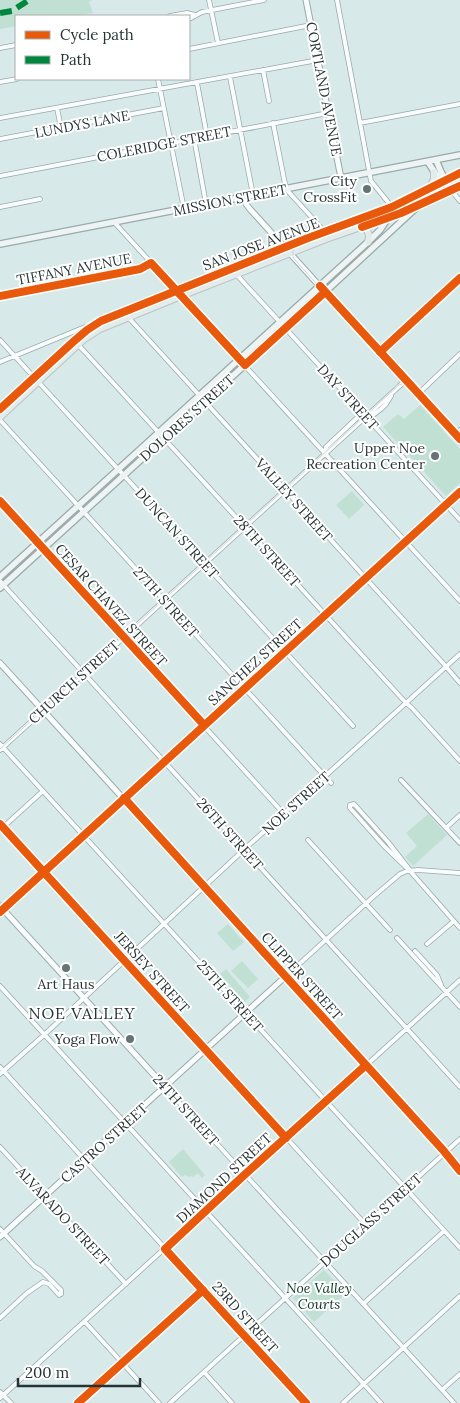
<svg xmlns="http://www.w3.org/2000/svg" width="460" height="1403" viewBox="0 0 460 1403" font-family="Lora,serif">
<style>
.green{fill:#c0e0d4}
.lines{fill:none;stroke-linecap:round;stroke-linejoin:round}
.minor-casing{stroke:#9aa9a9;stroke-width:5.5}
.tertiary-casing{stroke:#9aa9a9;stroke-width:7}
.secondary-casing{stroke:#9aa9a9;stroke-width:8}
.primary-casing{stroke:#bac3c3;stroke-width:8}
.minor{stroke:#f9fcfc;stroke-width:4}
.tertiary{stroke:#f9fcfc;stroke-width:5}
.secondary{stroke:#eef3f3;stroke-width:5.5}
.primary{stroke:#e2ecea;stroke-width:6}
.tram{stroke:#ced4d4;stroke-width:1}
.quiet{stroke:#00873e;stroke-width:6;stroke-dasharray:12 6;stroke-linecap:butt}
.cycleway-casing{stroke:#fff;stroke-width:11}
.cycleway{stroke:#e8590c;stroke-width:8}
.poi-dot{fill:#657373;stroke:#fff;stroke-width:2}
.labels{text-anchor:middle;stroke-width:4;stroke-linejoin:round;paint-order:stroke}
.street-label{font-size:14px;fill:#273434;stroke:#fff}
.poi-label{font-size:14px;fill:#273434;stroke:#fff;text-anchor:end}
.park-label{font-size:14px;font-style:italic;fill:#0d3826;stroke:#fff}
.quarter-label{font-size:16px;letter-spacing:1px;fill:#273434;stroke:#fff}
</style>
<rect width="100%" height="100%" fill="#d7e9e9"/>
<!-- green -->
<path class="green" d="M0,0H92L89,2L93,13L72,16H16V26L0,29Z
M420,405L460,449V483L446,496L383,427L398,414L404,419Z
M352,491L364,505L349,519L336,505Z
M428,814L447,835L413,866L405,857L417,846L406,833Z
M228,924L244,942L233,951L217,933Z
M242,961L258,979L248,988L231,971Z
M226,969L250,997L245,1002L220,974Z
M183,1149L205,1175L202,1178L198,1173L193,1177L191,1176L189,1177L185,1175L182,1177L169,1162Z
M324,1270L346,1293L314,1322L293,1298Z"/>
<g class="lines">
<defs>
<path id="minor" d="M209,0L218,43
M337,0L371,181L392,207
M170,16L187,13L195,15
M189,19L202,12L264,0
M0,48L16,45
M189,49L311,25
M263,70L269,101
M230,77L253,195
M158,79L184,209
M0,82L17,79
M197,83L207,136
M57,108L61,128
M0,118L318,60
M273,123L286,189L325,232
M360,123L460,104
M194,138L206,204
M0,139L164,108
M0,176L328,113
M451,190L460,201
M0,207L40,199
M114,222L176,290
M236,274L460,520
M0,296L140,269L151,263
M181,296L460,601
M128,317L442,662L460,683
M0,340L353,726
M77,344L84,351L406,703L412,708L460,761
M380,352L460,278
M0,362L85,327
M418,394L460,354
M0,420L331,783
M456,434L460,430
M325,454L326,447L358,417L372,416L381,409L386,404L391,396
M43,549L284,814
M0,581L460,1087
M0,744L460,1248
M0,750L405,381
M401,780L460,843
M350,805V808L384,846L410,871L460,928
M350,805L354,804L388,842L409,869
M0,824L366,1225
M446,828L460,815
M0,830L43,791
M308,840L390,930
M0,912L460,492
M397,938L460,1007
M427,944L454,921
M415,951L437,975L441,985
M286,976L373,897L400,874L407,871L418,870L460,873
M0,986L381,1403
M0,1067L306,1403
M0,1074L44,1035L249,845L460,654
M165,1087L454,1403
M0,1147L126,1284
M0,1229L34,1266L42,1271L61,1290V1294
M363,1304L444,1231
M0,1318L27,1293L43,1282L49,1284L59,1295L61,1294
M85,1322L159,1403
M204,1372L232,1403
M442,1390L460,1374
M0,1392L11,1403
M0,1398L460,980
M78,1403L203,1290
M170,1403L460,1139
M343,1403L460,1296"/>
<path id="tertiary" d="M306,0L341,178
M245,197L246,204L249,208L401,376L460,439
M0,501L43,549
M0,663L443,1150L460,1171
M0,906L165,1087
M0,1237L286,976"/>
<path id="secondary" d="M436,160L441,172L448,184
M428,162L437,176L451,190
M0,244L460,155
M0,577L368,242L380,230L388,218
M0,588L326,291L417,207"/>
<path id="primary" d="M430,187L434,179V172
M363,226C369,232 370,235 368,242
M0,409L73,342L87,330L101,321L308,238L392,207L460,173
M0,417L83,340L100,329L181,296L326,239L401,213L460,186"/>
</defs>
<!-- minor casing -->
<use href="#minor" class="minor-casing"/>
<!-- tertiary casing -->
<use href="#tertiary" class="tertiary-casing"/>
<!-- secondary casing -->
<use href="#secondary" class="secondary-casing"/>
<!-- primary casing -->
<use href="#primary" class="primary-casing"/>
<!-- minor -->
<use href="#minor" class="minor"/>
<!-- tertiary -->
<use href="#tertiary" class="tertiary"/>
<!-- secondary -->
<use href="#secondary" class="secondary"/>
<!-- primary -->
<use href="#primary" class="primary"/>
<!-- tram -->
<path class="tram" d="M394,389L400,380L398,373L295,260L293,257V251L299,245L384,213L460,179
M0,749L399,385L405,383L410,385L439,416"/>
<!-- quiet -->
<path class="quiet" d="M0,13L12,11L29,0"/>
<defs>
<path id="cycleway" d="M362,227L401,213L460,186
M320,286L460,439
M0,296L140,269L151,263L245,365L325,292
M380,352L460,278
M0,409L73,342L87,330L101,321L308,238L392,207L460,173
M0,501L204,725
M124,798L443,1150L460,1171
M0,824L286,1138
M0,912L460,492
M78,1403L203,1290
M306,1403L165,1249L241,1178L366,1065"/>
</defs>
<!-- cycleway casing -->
<use href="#cycleway" class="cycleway-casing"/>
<!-- cycleway -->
<use href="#cycleway" class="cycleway"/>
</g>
<!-- markers -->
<g class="poi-dot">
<circle cx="367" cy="189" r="5"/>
<circle cx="435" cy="456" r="5"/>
<circle cx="66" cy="968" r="5"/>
<circle cx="130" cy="1039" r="5"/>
</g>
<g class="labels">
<!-- street labels -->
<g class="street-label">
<text transform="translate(324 89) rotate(79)" y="5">CORTLAND AVENUE</text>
<text transform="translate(82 124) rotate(-11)" y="5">LUNDYS LANE</text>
<text transform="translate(164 144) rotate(-11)" y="5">COLERIDGE STREET</text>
<text transform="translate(230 200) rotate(-11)" y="5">MISSION STREET</text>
<text transform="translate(261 244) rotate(-21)" y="5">SAN JOSE AVENUE</text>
<text transform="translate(74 269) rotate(-11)" y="5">TIFFANY AVENUE</text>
<text transform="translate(348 397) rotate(48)" y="5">DAY STREET</text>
<text transform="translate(187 418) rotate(-42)" y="5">DOLORES STREET</text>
<text transform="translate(294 500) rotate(48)" y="5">VALLEY STREET</text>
<text transform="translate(177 533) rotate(48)" y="5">DUNCAN STREET</text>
<text transform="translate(267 551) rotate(48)" y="5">28TH STREET</text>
<text transform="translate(166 602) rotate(48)" y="5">27TH STREET</text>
<text transform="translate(111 605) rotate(48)" y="5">CESAR CHAVEZ STREET</text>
<text transform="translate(255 662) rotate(-42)" y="5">SANCHEZ STREET</text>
<text transform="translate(74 682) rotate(-42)" y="5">CHURCH STREET</text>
<text transform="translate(296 803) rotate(-42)" y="5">NOE STREET</text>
<text transform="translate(230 834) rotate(48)" y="5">26TH STREET</text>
<text transform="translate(152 972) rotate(48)" y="5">JERSEY STREET</text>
<text transform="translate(302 976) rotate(48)" y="5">CLIPPER STREET</text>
<text transform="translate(230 996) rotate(48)" y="5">25TH STREET</text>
<text transform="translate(186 1110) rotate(48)" y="5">24TH STREET</text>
<text transform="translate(104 1143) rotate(-42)" y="5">CASTRO STREET</text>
<text transform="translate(224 1178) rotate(-43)" y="5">DIAMOND STREET</text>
<text transform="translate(63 1216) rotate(47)" y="5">ALVARADO STREET</text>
<text transform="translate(371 1220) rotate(-42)" y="5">DOUGLASS STREET</text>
<text transform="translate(245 1317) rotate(48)" y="5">23RD STREET</text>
</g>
<!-- poi labels -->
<g class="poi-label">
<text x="357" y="186">City<tspan x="357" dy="16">CrossFit</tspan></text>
<text x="425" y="453">Upper Noe<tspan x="425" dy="16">Recreation Center</tspan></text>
<text x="66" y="989" text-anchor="middle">Art Haus</text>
<text x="120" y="1044">Yoga Flow</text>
</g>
<!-- park labels -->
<g class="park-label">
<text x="319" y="1293">Noe Valley<tspan x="319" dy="16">Courts</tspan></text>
</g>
<!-- quarter labels -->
<g class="quarter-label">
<text x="82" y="1019">NOE VALLEY</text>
</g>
</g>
<!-- legend -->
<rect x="15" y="15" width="175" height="65" fill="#ffffff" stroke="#a9aeae"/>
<rect x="25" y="31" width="25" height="8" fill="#e8590c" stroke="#a9aeae"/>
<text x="60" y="40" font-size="15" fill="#273434">Cycle path</text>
<rect x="25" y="56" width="25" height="8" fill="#00873e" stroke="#a9aeae"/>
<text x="60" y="65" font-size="15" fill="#273434">Path</text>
<!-- scale -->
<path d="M18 1378v8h122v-8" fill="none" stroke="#273434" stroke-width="2.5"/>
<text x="25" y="1378" font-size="15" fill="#273434" stroke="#ffffff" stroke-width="4" paint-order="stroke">200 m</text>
</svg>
